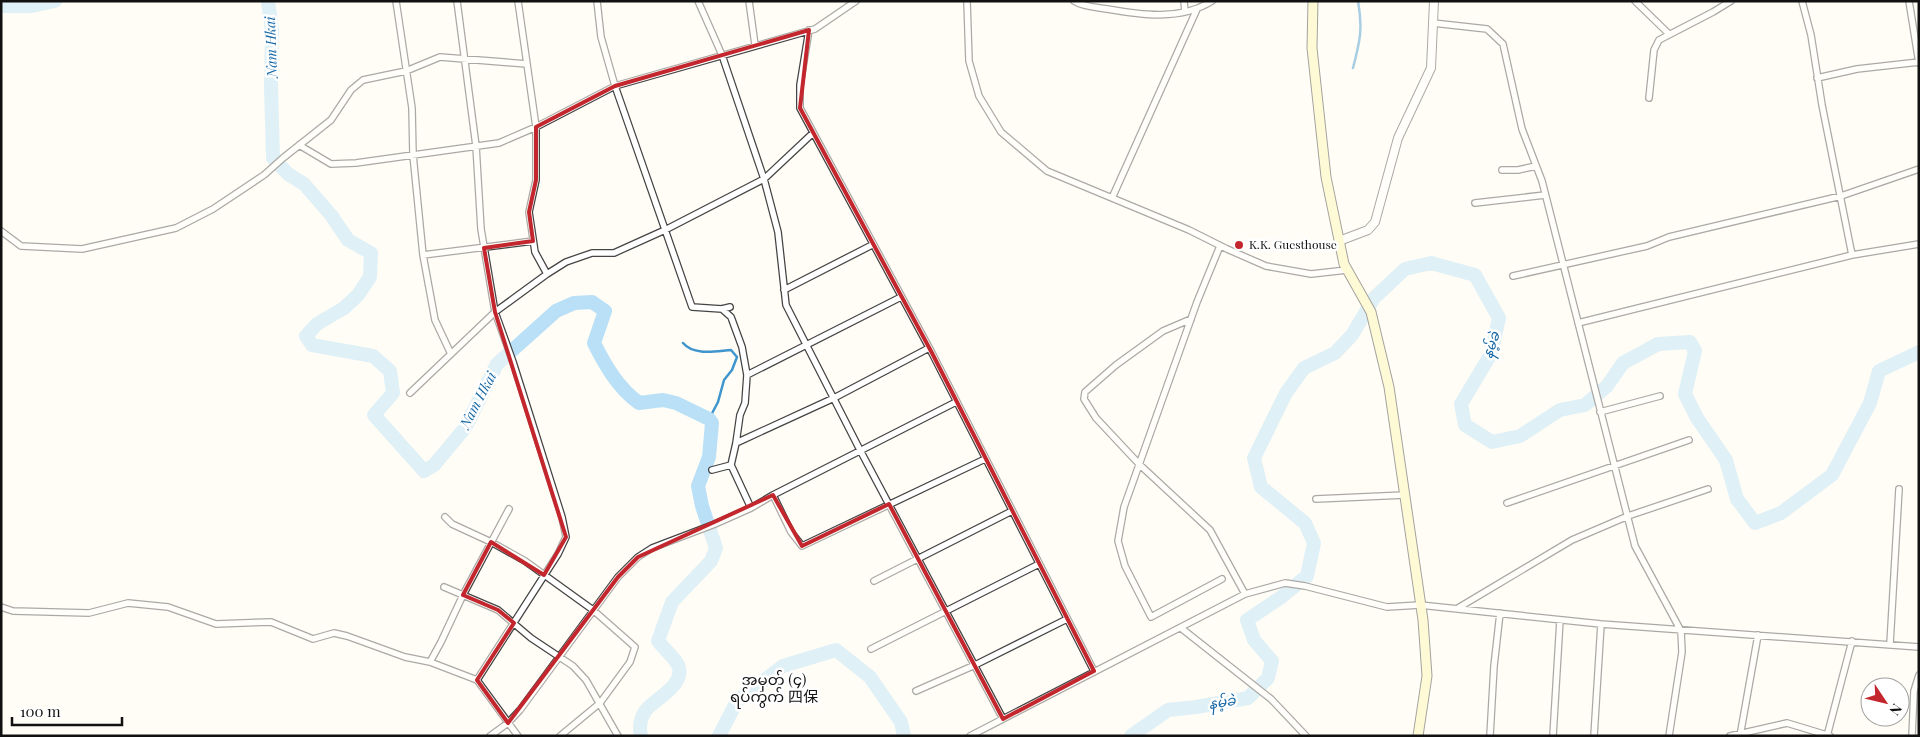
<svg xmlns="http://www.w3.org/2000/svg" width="1920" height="737" viewBox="0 0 1920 737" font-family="'Playfair Display','Noto Sans SC','Noto Sans Myanmar',serif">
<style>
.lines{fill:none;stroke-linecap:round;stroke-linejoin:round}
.stream{stroke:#3f96cf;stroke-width:2.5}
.river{stroke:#b9e0f7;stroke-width:14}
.minor-casing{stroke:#444;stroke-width:8}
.tertiary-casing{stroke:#444;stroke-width:10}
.secondary-casing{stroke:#333;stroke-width:11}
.minor{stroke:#fff;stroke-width:5.5}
.tertiary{stroke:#fff;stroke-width:8}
.secondary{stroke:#fff6b0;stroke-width:9}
.marked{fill:none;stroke:#c4262e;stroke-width:4;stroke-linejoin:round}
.poi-dot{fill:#c4262e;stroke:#fff;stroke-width:2}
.labels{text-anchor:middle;stroke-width:5;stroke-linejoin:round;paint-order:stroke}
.poi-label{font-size:12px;fill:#111;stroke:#fff;text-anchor:start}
.water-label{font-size:14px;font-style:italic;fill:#1768a6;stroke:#fff}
.quarter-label{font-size:15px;fill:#111;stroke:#fff}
</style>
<rect width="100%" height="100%" fill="#fffdf5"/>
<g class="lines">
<!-- stream -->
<path class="stream" d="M1353,68C1360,41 1363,29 1358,1
M683,343C694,356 716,351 731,350L737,357L732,370L724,380L718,402L709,419"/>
<!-- river -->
<path class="river" d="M268,1L272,30L271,87L273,158L288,174L304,184L331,215L348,240L371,253L370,277L358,295L344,308L317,324L306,336L312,345L373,356L390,371L393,393L374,415L424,471L434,465L465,428L497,364L556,311L574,303L592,302L605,311L594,343C605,365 618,388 639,403L663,400L676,403L709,419L712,423L709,457L698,486L702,506L716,548L711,561L672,602L658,641C664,649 674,657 678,665C687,684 655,699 646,710C640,718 639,727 641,736
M1,6H32L55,1
M719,736L737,701L783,666L836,650L870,677L901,722L904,736
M1131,736L1168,710L1196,707L1248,698L1268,678L1272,661L1254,640L1247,620L1280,598L1307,576L1314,543L1305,523L1261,487L1254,458L1286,393L1304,368L1335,353L1352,335L1374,298L1405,269L1431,263L1475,275L1499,318L1491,354L1461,404L1465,425L1492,442L1520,436L1560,410L1585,405L1607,386L1623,363L1658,344L1690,342L1695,351L1685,394L1697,418L1726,460L1737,499L1755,523L1781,513L1832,475L1870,403L1879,371L1919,352"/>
<defs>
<path id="minor" d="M396,1L412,108L413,155L423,255L435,320L451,354
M457,1L476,146L481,229L495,312L513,362L562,517L566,537L558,554L477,680
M518,1L536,127V180L529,212L535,252L547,274
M597,1L601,37L615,86L692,307L722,309L730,307
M698,1L722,55L764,179L778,232L786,305L860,450L1003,719
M749,1L755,45
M967,1L969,61L979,96L1001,132L1047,171L1189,230L1227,249L1266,266L1311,274L1347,270
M1074,1C1083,7 1096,7 1107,9C1141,15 1181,21 1212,1
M1184,1L1185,12
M1635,1L1669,34
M1802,1L1811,35L1822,105L1852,255
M1909,1L1919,63
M1433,23L1487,29L1503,44L1522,129L1542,181L1635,546L1681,631L1682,652L1669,736
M809,30L800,85V108L932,353L1094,671
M1817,78L1857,69L1919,62
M1649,98L1654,50L1659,40L1713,12L1731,1
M299,145L331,164L356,163L499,143L536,127L615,86L815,29L856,1
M1502,170H1518L1536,166
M1112,198L1197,9
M1475,203L1545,195
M1,231L21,246L82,249L176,228L213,209L264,175L283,158L331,120L351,90L363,80L406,71L440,57L527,64
M1220,246L1197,302L1124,507L1118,541L1125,566L1151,617L1222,579
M423,255L533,241
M1513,276L1647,246L1669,237L1841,196L1919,169
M784,290L872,245
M722,309L731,317L742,347L747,375L745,403L740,415L736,443L731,465L751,508
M1191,319L1163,331L1116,365L1085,392L1084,399L1096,418L1140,465L1210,530L1245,594
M1578,323L1852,255L1919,244
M747,375L901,297
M410,393L495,312L547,274L566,262L592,253H614L665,230L764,179L813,133
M1600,412L1660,396
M736,443L834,398L929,348
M712,470L731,465
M773,495L791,532L802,546L985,459
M1316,499L1405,495
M1507,503L1689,440
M445,517L452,524L491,542L525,561L593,610L635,647L630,662L600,703L560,736
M874,581L1012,511
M444,587L498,610L531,638L573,666L586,680L618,736
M1,607L13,611L89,613L128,603L168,607L216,624L271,622L313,639L334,633L347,636L405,657L430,662L477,680L518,736
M1458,608L1572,540L1628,516L1708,489
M1181,628L1271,699L1306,736
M1890,644L1899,489
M871,649L1039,564
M430,662L441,642L463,595L509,509
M916,691L975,665L1067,619
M490,736L508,723L520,710L618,577L638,557L652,548L715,524L751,508L773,495L956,402
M970,736L1245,594L1285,583L1305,586L1387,607L1420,605L1601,624L1919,647
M1490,736L1494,666L1500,613
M1553,736L1560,620
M1594,736L1601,624
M1730,736L1787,723L1830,736
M1740,736L1758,635
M1827,736L1852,641
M1912,736L1914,691L1919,675"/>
<path id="tertiary" d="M1339,241L1368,230L1375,222L1398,138L1431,68L1434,1"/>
<path id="secondary" d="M1313,1L1312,48L1326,177L1344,264L1371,312L1389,387L1423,620L1427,676L1418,736"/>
</defs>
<!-- minor casing -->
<use href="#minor" class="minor-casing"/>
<!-- tertiary casing -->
<use href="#tertiary" class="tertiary-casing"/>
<!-- secondary casing -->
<use href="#secondary" class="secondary-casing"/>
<!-- minor -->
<use href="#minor" class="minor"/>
<!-- tertiary -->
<use href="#tertiary" class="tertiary"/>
<!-- secondary -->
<use href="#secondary" class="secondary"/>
</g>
<!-- marked area -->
<path d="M0 0H1920V737H0ZM809,30L800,108L932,353L1094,671L1003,719L889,504L802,546L773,495L638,557L618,577L508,723L477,680L514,623L498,610L463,595L491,542L544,575L566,537L495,312L484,248L533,241L529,212L536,180V127L615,86Z" fill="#fffdf5" fill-opacity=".55" fill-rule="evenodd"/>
<path class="marked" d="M809,30L800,108L932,353L1094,671L1003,719L889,504L802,546L773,495L638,557L618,577L508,723L477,680L514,623L498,610L463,595L491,542L544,575L566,537L495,312L484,248L533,241L529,212L536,180V127L615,86Z"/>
<!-- markers -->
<circle class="poi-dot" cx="1239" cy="245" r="5"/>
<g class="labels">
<!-- poi labels -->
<g class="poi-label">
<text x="1249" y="249">K.K. Guesthouse</text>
</g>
<!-- water labels -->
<g class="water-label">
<text transform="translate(271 47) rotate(-92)" y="5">Nam Hkai</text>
<text transform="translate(1491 345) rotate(-72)" y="5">နမ့်ခဲ</text>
<text transform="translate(478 400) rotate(-62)" y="5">Nam Hkai</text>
<text transform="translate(1222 702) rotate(-9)" y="5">နမ့်ခဲ</text>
</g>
<!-- quarter labels -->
<g class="quarter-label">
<text x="774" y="685">အမှတ် (၄)<tspan x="774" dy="17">ရပ်ကွက် 四保</tspan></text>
</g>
</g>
<!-- border -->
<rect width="1920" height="737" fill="none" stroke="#111111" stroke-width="5"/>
<!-- north arrow -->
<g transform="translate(1885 702) rotate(125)"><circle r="24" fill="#ffffff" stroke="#a0a0a0"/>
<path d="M0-4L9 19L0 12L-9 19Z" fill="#c4262e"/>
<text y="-8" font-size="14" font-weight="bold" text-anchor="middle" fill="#111111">N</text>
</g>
<!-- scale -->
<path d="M12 717v8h110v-8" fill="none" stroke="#111111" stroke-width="2.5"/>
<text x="20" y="717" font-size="15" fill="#111111" stroke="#ffffff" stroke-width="4" paint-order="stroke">100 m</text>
</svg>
